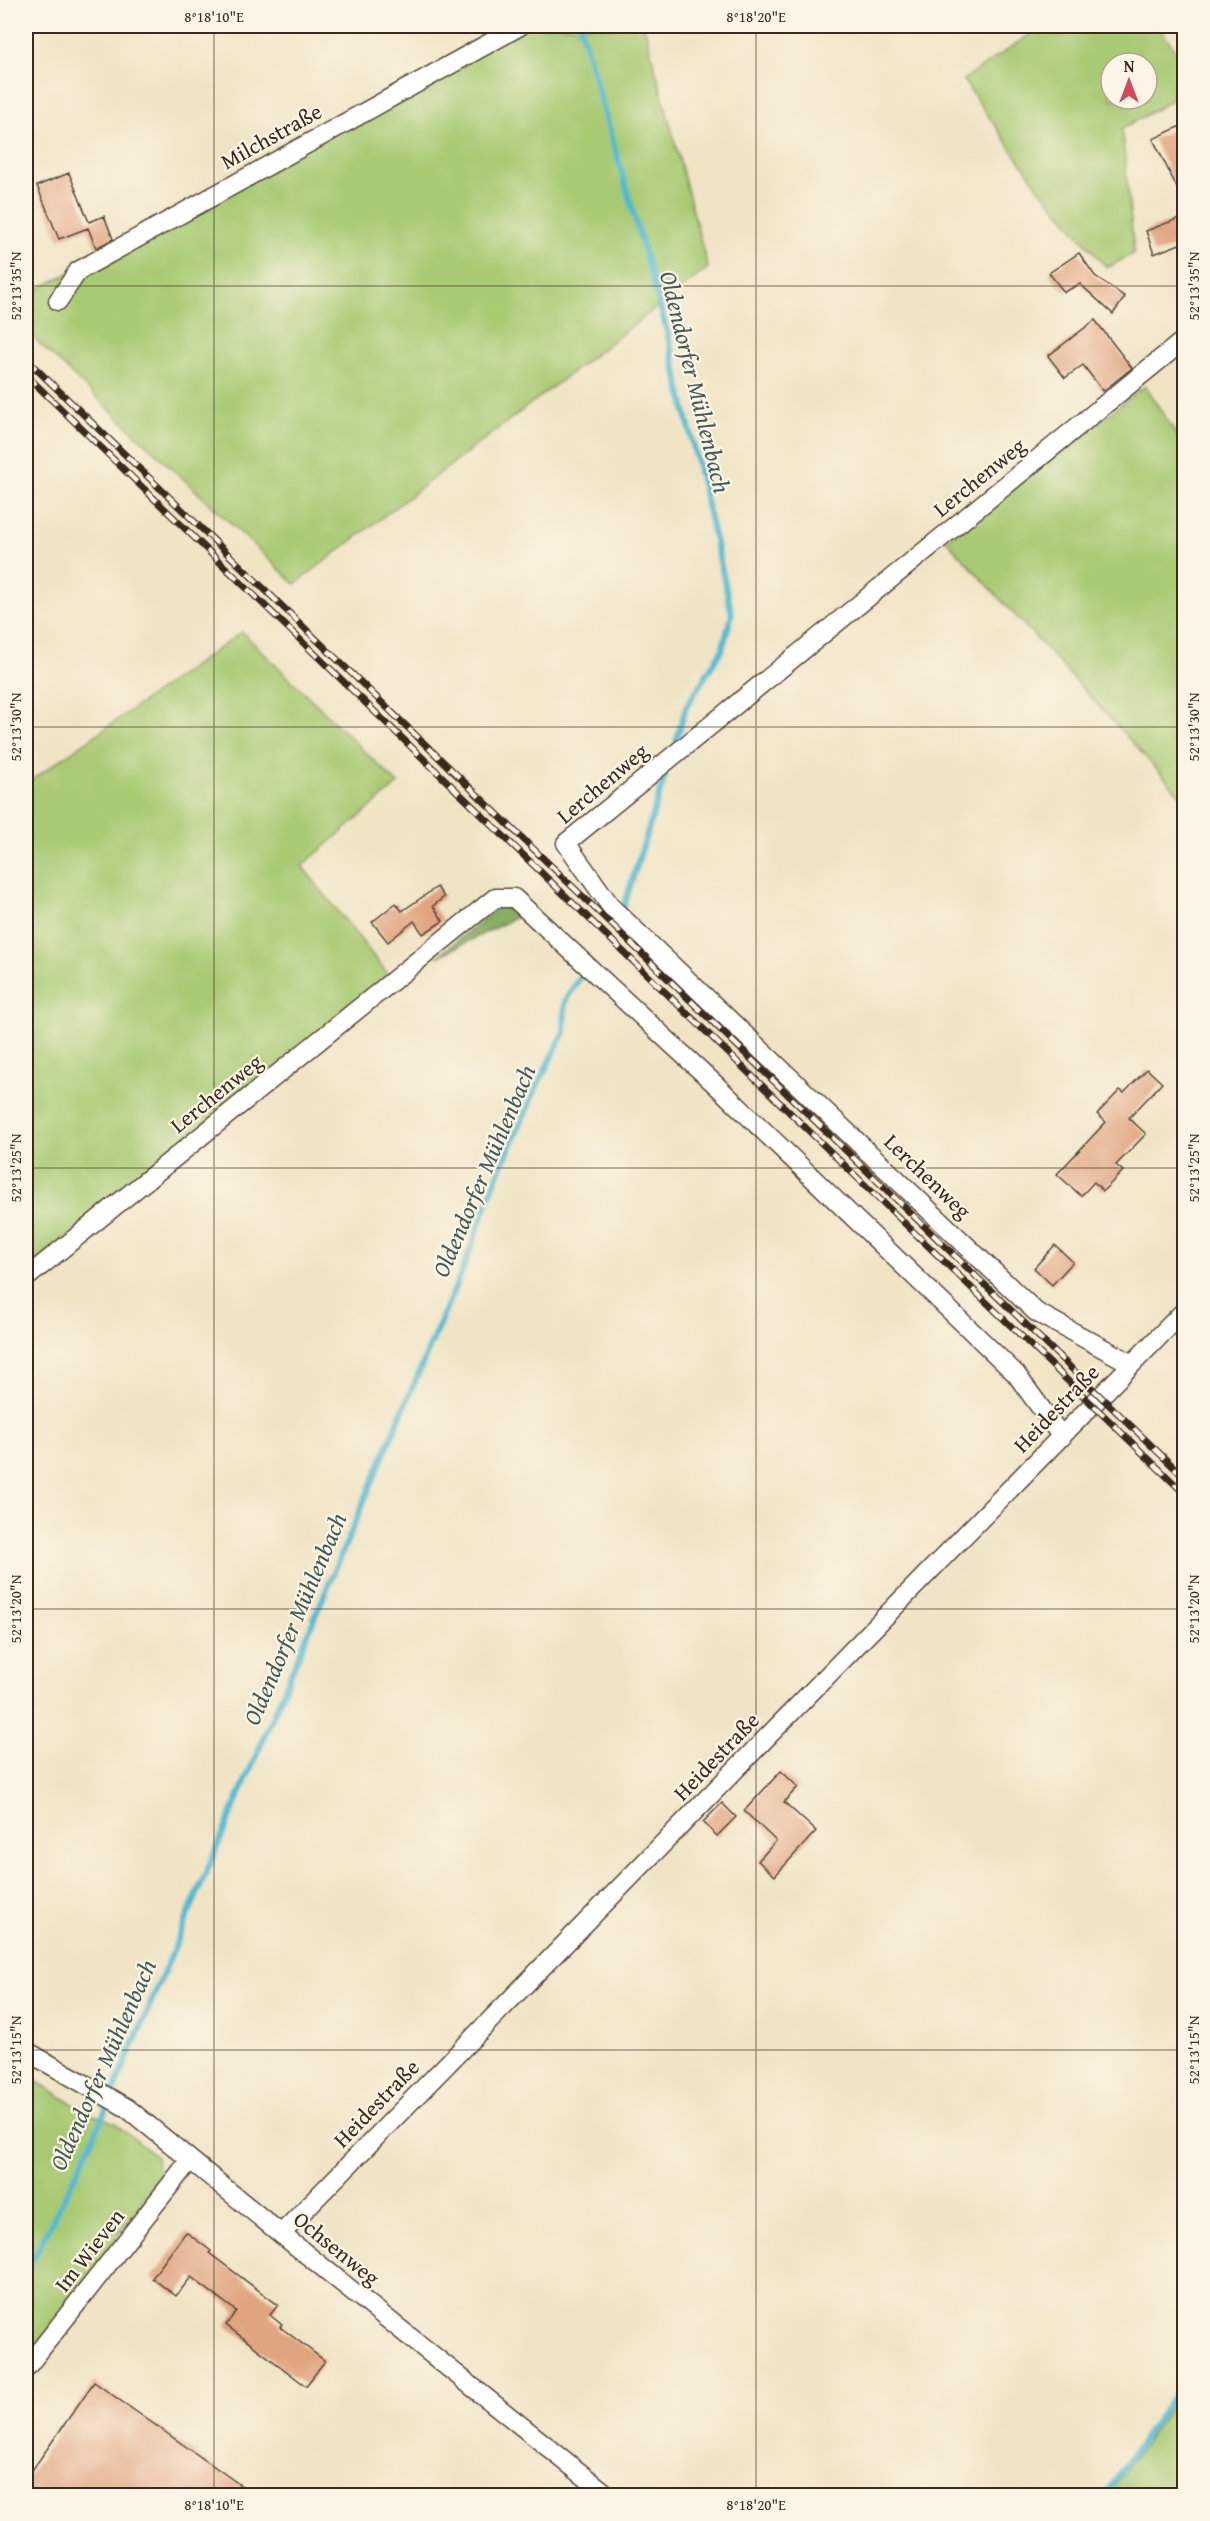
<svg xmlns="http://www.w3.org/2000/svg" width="1210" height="2521" viewBox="0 0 1210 2521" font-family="'Gentium Book Plus',serif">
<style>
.green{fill:#a8ca73;stroke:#727a48;stroke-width:1.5;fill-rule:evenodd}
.forest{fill:#86ae65;stroke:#606c42;stroke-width:1.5}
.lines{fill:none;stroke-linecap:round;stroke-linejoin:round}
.stream{stroke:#52b9cf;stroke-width:6}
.building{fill:#e0a480}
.street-casing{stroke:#564637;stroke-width:21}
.street{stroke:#fff;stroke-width:18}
.rail-casing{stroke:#3b2a1e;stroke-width:7}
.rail{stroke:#fcf5e5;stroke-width:4.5;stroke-dasharray:14;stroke-linecap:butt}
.ticks{fill:none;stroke:#3b2a1e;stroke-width:1.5;stroke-opacity:0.45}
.labels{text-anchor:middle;stroke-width:4.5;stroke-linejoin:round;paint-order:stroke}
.street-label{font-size:22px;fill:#3b2a1e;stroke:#fcf5e5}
.water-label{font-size:24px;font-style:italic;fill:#435c5c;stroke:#fcf5e5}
.neatline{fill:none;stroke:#3b2a1e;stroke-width:2}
.ticks-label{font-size:15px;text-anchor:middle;fill:#3b2a1e}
</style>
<rect width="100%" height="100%" fill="#fcf5e5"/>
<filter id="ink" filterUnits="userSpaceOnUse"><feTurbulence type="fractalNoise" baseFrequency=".0167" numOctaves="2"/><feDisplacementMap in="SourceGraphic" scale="12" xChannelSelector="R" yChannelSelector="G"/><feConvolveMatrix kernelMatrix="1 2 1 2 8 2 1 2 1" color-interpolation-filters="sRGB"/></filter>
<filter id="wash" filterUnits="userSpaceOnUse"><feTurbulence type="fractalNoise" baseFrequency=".008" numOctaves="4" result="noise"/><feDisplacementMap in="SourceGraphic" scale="24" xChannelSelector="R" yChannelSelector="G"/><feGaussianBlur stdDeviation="1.35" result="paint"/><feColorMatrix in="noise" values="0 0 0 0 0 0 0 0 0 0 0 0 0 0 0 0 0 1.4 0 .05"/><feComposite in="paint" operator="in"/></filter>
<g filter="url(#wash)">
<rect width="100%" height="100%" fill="#f0e4c5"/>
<!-- green -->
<path class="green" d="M520,26H644L708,268L295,584L26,331V295L134,240Z
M1042,26H1159L1184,64V93L1122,129L1134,253L1107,268L1039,188L963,80ZM1111,63H1147V99H1111Z
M1145,386L1184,446V799L946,540Z
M242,632L398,784L302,866L390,977L26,1269V784Z
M26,2075L83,2110L115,2123L156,2157L160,2177L26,2363Z
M1184,2388V2495H1176L1171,2493L1168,2496L1108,2495Z"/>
<!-- forest -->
<path class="forest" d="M512,906L523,914L437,957L498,907Z"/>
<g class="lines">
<!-- stream -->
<path class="stream" d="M580,26L667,331L732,614L722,650L686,707L676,741
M623,909L665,776
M26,2273L91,2144L464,1266L496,1179L538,1084L564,1032L565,1001L582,974
M1104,2496L1184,2381"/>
</g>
<g id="blocks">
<!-- building -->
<path class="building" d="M1185,124V204L1153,139Z
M69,173L89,222L104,216L113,239L96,248L88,228L59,239L37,186Z
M1185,216V242L1154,254L1146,231Z
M1079,253L1095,276L1125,297L1113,314L1080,284L1064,292L1049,273Z
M1095,320L1132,368L1103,391L1083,365L1065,378L1048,356Z
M437,887L444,897L433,906L443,921L423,934L414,921L388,942L372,922L396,903L402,911Z
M1147,1069L1162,1083L1129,1118L1146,1134L1116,1165L1123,1171L1103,1191L1094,1182L1081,1196L1057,1174L1106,1122L1097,1114L1120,1090L1124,1093Z
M1055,1245L1073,1262L1052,1285L1034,1268Z
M781,1771L798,1787L784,1802L816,1831L775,1876L758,1861L776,1841L744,1811Z
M722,1803L736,1817L717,1836L703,1822Z
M186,2232L211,2251L209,2253L278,2305L270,2315L282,2325L280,2327L325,2361L306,2386L226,2325L236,2311L191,2277L176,2296L152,2278Z
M94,2382L256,2496H26V2479Z"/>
</g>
</g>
<g filter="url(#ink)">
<use href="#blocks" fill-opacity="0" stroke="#564637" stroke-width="1.5"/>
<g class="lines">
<defs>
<path id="street" d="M58,301L78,271L520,26
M26,1278L495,898H514L717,1086L1016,1374L1062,1437
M1132,1364L1036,1312L612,908L566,843L1184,340
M26,2051L127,2108L281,2234L609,2496
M281,2234L1184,1311
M26,2368L190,2160"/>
</defs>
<!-- street casing -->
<use href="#street" class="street-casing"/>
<!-- street -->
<use href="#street" class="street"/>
<defs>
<path id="rail" d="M26,359L1184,1477
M26,375L1184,1493"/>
</defs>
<!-- rail casing -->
<use href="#rail" class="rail-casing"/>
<!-- rail -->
<use href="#rail" class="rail"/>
</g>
</g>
<!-- ticks -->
<path class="ticks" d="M214,26V2496M756,26V2496M26,286H1184M26,727H1184M26,1168H1184M26,1609H1184M26,2050H1184M26,2491H1184"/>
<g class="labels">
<!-- street labels -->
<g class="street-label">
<text transform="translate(271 136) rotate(-29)" y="8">Milchstraße</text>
<text transform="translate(979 477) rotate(-39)" y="8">Lerchenweg</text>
<text transform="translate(602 783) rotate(-40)" y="8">Lerchenweg</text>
<text transform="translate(216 1093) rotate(-39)" y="8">Lerchenweg</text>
<text transform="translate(928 1176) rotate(44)" y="8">Lerchenweg</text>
<text transform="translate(1056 1408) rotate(-46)" y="8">Heidestraße</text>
<text transform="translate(716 1756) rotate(-46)" y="8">Heidestraße</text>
<text transform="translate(376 2103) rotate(-46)" y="8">Heidestraße</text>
<text transform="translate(337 2248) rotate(39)" y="8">Ochsenweg</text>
<text transform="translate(89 2250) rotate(-52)" y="8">Im Wieven</text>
</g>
<!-- water labels -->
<g class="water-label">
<text transform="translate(695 382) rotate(76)" y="8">Oldendorfer Mühlenbach</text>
<text transform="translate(484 1171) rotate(-67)" y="8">Oldendorfer Mühlenbach</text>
<text transform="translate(295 1619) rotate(-67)" y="8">Oldendorfer Mühlenbach</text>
<text transform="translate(103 2065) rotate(-66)" y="8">Oldendorfer Mühlenbach</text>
</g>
</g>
<!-- margin -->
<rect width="1210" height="2521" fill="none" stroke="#fcf5e5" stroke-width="66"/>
<!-- north arrow -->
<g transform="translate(1129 81)"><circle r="28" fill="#fcf5e5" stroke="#afa495" stroke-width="1.5"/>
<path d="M0-4.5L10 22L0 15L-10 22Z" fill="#d1495b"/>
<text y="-9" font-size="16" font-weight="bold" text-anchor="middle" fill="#3b2a1e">N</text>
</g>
<rect x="33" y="33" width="1144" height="2455" class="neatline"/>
<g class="ticks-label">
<text x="214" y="22">8°18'10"E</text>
<text x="756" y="22">8°18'20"E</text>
<text transform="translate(16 286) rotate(-90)" y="5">52°13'35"N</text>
<text transform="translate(1194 286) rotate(-90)" y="5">52°13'35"N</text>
<text transform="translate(16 727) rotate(-90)" y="5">52°13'30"N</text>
<text transform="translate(1194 727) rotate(-90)" y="5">52°13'30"N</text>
<text transform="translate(16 1168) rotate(-90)" y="5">52°13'25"N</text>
<text transform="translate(1194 1168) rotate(-90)" y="5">52°13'25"N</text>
<text transform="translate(16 1609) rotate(-90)" y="5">52°13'20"N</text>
<text transform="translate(1194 1609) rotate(-90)" y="5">52°13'20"N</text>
<text transform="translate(16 2050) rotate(-90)" y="5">52°13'15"N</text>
<text transform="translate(1194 2050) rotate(-90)" y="5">52°13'15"N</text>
<text x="214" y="2510">8°18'10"E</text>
<text x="756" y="2510">8°18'20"E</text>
</g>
</svg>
